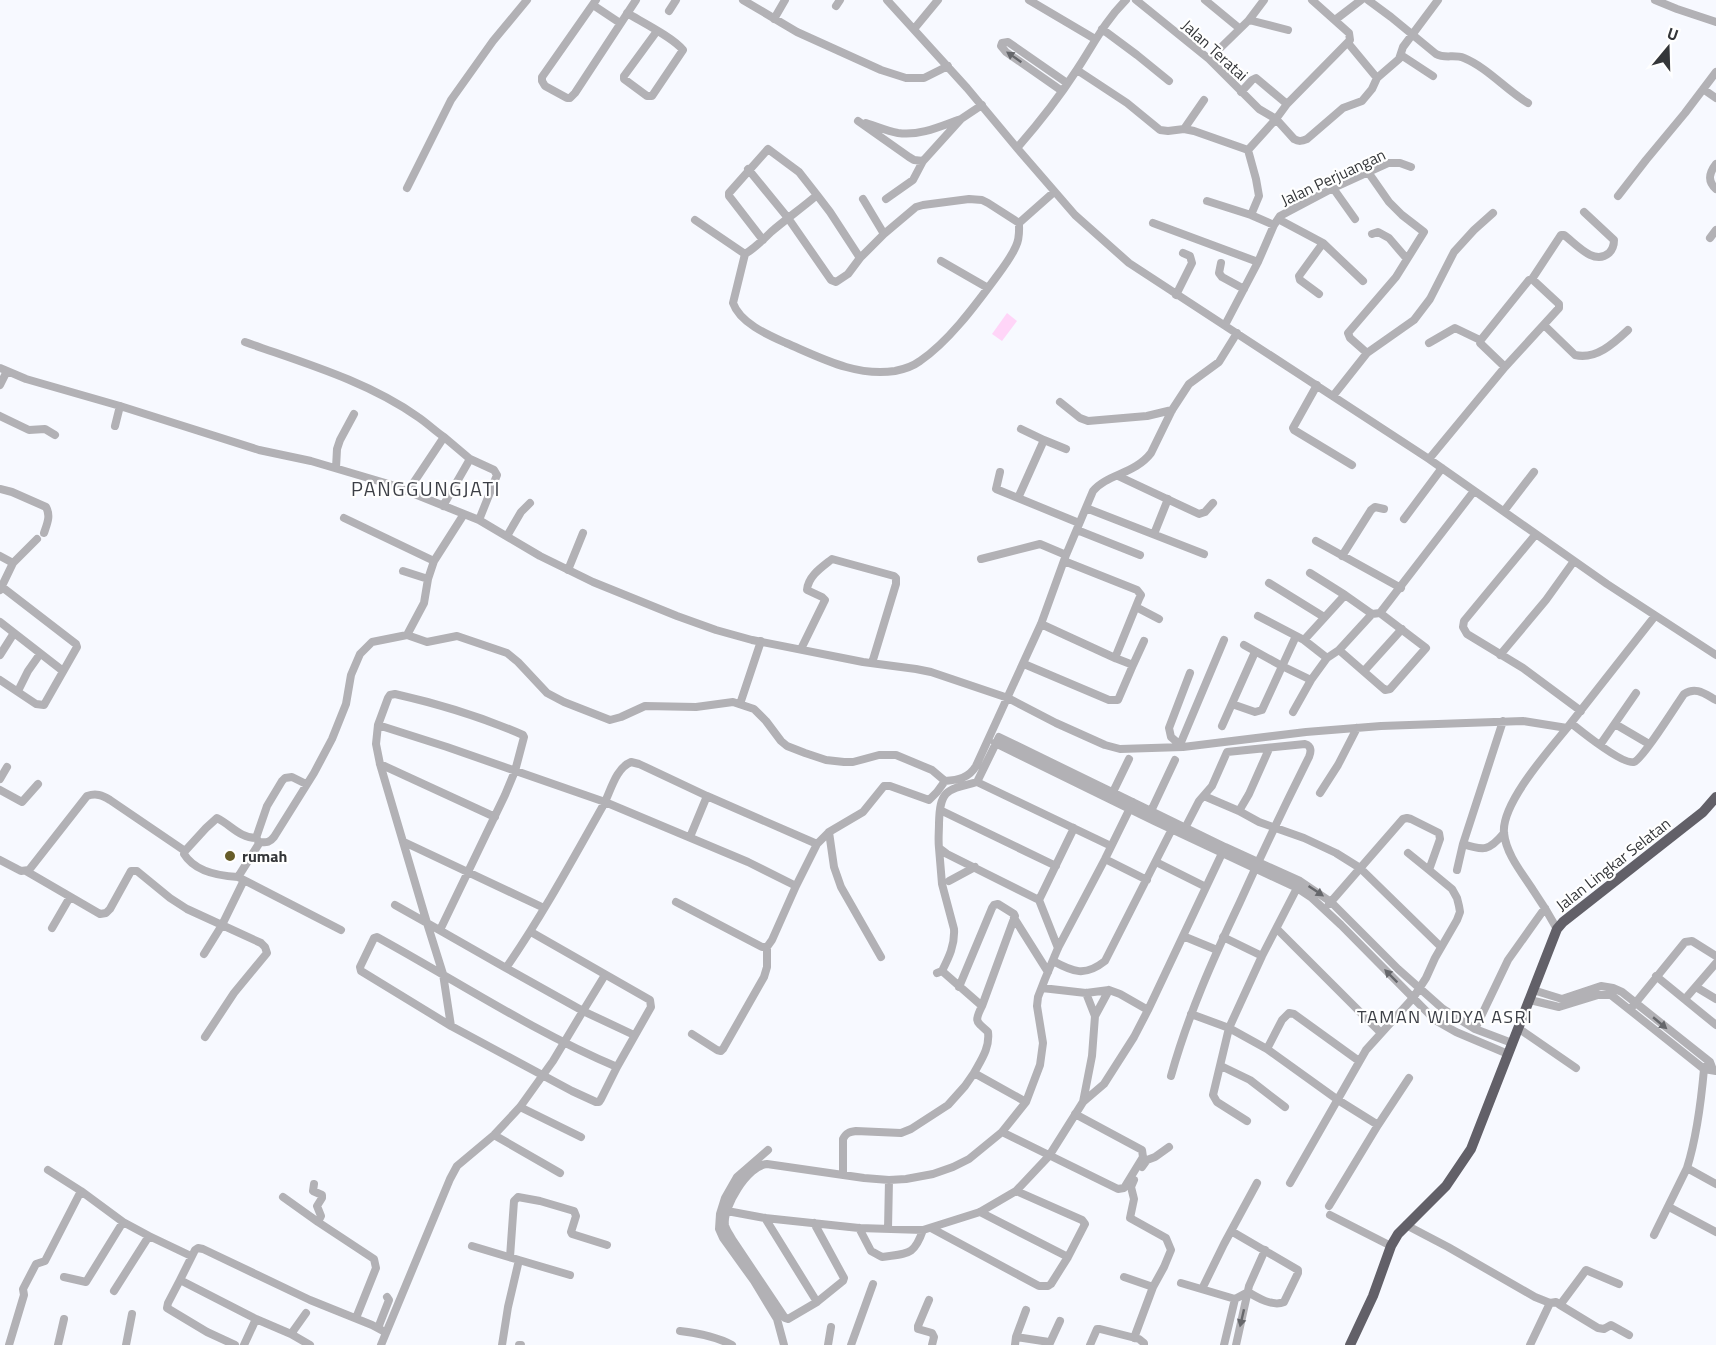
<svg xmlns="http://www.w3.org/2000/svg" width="1716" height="1345" viewBox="0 0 1716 1345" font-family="'Titillium Web',sans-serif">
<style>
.green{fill:#ffd5f8}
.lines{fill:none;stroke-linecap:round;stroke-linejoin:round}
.minor{stroke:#b2b1b5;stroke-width:8}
.highway{stroke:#626068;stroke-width:10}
.oneway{fill:#66676b}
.poi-dot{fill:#675d2a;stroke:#fff;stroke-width:2}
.labels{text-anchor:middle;stroke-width:4.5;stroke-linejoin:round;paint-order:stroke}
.street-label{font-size:16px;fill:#343639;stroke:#fff}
.poi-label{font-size:16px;font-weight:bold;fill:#343639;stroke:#fff;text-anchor:start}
.neighbourhood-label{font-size:18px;letter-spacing:1.5px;fill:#3c3f46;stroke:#fff}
.quarter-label{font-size:20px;letter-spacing:1.5px;fill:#3c3f46;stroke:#fff}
</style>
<rect width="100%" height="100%" fill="#f7f9ff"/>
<!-- green -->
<path class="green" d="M1007,313L1017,321L1002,341L992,334Z"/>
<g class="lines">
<!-- minor -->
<path class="minor" d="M596,0L542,77V81L545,86L567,98H570L575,93L636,0
M743,0L797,32L881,70L906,78H924L948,66
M887,0L967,88L1017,148L1075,215L1129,263L1429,459L1607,584L1716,655
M1029,0L1095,39
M1136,0L1209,59L1259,109L1276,119L1287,104L1350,40L1349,33L1312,0
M1205,0L1239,28
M1368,0L1391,17L1436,54C1445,59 1454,54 1464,58C1488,68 1506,90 1528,103
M1655,0L1677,9L1716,22
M593,5L620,23
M836,6L840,0
M669,11L676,0
M627,13C642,22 674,38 683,50L652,96H647L624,79V76L657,31
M774,19L785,0
M1249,20L1264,0
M1335,20L1361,0
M914,29L938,0
M1102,29L1137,55L1169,81
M1348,43L1377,78
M1401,55L1433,76
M1209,59L1249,20L1288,30
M1077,70L1127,103L1160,130L1168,131L1184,129L1194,131L1248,150L1256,179L1259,196L1251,215
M1703,89L1716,98
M1062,91L1006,52L1001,46L1002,43L1008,42L1067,83
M1241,92L1252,80L1256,78L1287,104
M858,121L909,157L914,160L923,161L961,119L982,105
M866,123C876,126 887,131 898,133C919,136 939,127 958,120
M1184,129L1204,100
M1017,148C1038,124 1058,99 1076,71C1093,46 1103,23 1126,0
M1248,150L1276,119L1294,139C1299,142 1302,141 1307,139L1343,108L1362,101L1372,89L1377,78L1399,59L1403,47L1438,0
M1716,164C1709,173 1707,181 1716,189
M748,169L788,218L831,280L836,282L848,274L860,258L884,234L916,207L923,205L969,199L982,200L988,203L1019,223L1054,192
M407,188L451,100L493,41L527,0
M1333,188L1355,219
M817,195L830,212L860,258
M1618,196L1646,160L1685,113L1716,72
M863,199L884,234
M886,199L913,180L923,161
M1207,201L1251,215L1274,225
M1278,219L1323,243L1363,281
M695,220L745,254
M1153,223L1258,262
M1372,234L1378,232L1389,238L1407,259
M1710,238L1716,230
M763,240L729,196V193L768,149L799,172L817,195C802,208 786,219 771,232C763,240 755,248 745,254L733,303C740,323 768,335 786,343C821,358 856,377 895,371C905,369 912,367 920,361C948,342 974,307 994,280C1002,269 1011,258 1016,246C1020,238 1019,231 1019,223
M941,261L988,288
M1221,263L1219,273L1222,277L1244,289
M1532,279L1561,235H1564C1576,244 1594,266 1609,253C1613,249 1614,246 1614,240L1584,212
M1319,294L1300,280L1299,276L1323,243
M1176,295L1192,263L1190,256L1183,253
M1225,325L1258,262L1274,225L1280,216L1333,188L1388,163H1400L1411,167
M1544,325L1575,355C1596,360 1614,343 1628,330
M245,342C304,363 367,381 418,417C427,423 435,431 444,437L408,491
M1429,343L1455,328L1480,340
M1367,353L1350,338L1348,333L1396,277L1424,232L1402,215L1389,202L1368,172
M0,368L26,379L120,406L259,450L311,461L392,485L479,520L540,556L593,582L677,616L716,630L752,640L863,662L916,669L931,672L1008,698L1056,723L1105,745L1120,749L1183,747L1306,732L1381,726L1523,721L1567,728L1655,616
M0,385L7,371
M1317,385L1293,428L1294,430L1352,465
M1333,396L1367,353L1414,320L1430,299L1454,252L1474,230L1493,213
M1060,402L1080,418L1088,421L1147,416L1172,410
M0,416L29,430L45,429L55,435
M115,426L120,406
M1021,429L1044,440
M1066,449L1044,440L1018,498L1079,523
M470,459L494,470L497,475L479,520
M1429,459L1505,367L1559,308V304L1532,279L1529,280L1480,341V343L1505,367
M336,468L337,449L340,440L354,414
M1000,472L996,489L1018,498
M1118,476L1199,514L1205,512L1213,503
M0,489L12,492L46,507C51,516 47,524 44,533
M443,506L470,459L444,437
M1086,508L1204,554
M1504,511L1534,472
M344,518L434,561
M1404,519L1442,468
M1077,530L1140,555
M1154,534L1168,499
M1536,534L1464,621L1463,627L1467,634L1523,668L1581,711
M507,536L521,512L530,503
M1316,541L1401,588
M0,556L13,563L0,590
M1342,556L1371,510L1375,507L1384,509
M981,559L1040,544L1066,555
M13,563L37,539
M568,570L583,533
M403,571L428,579
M1310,573L1345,595L1372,614
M1269,583L1324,617
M1136,607L1159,619
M1258,616L1304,640L1327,658L1339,650L1372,614L1380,613L1474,491
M0,622L63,671
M1041,624L1115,658L1139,599L1141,595L1137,590L1064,561
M407,635L427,642L457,636L507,653L518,662L547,693L564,702L610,720L621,717L645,706L696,707L733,702L754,709L766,721L781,741L787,746L805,753L826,760L844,762H853L879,755H896L932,770L945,781C958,780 969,778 976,766L1041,624L1066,555L1093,491C1107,474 1135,474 1151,453L1172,410L1189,384L1219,362L1237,333
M1304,640L1345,595
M1244,645L1282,666L1311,680
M801,649L825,600L822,597L807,590C808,576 822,567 832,559L894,576L896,578V584L872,663
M1339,650L1385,690L1390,689L1426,648L1380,613
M0,655L14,633
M1500,655L1546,600L1574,561
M1115,658L1133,665L1144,641
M1024,664L1109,700H1118L1133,665
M1364,671L1402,629
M0,680L36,704L44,705L77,647L76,644L2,587
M18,691L28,671L40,654
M740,704L761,641
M1232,704L1255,712L1262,710L1296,636
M1293,712L1311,680L1327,658
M1571,723C1581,731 1623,765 1634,762C1642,760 1677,704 1684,694C1696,686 1705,694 1716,700
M1615,724L1649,744
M378,725L388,698L390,695L395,694C439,704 482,717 523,735L524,737L515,771L505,795L440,930
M1222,726L1255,652
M995,743L1154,821L1297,888L1312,898L1341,925L1435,1020L1456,1032L1508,1054
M1179,744L1171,737L1169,728L1190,673
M1600,745L1636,693
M1179,747L1224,640
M380,764L495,817
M0,779L7,767
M977,782C946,790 940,790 939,823C939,832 938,840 939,848L947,854L1039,900L1074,828
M0,790L22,802L38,784
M1113,792L1129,759
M1320,793L1338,765L1357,728
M1204,796L1239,811L1259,822L1304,838L1336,853L1360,868L1441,947
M940,810L1056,866
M1151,811L1175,760
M1239,811L1249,794L1269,749
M829,832L834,867L841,887L881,957
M690,837L707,796
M259,842L256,838L267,806L282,781L285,778L292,777L306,784
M404,842L544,908
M1463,844L1503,721
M1111,846L977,782L999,737L1225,847L1300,881L1331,902L1398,969L1443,1009L1475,1029L1512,1043
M939,848L942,884L954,929C955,945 949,957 942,971
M185,851L184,854C195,872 219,876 238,877
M1408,853L1429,870
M1105,859L1147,880
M0,860L21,871L29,870L87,796C96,793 102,795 110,800L185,851L206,828L217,818C231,825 240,838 256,838
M1156,862L1206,887
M1457,870L1463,844C1484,851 1489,851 1504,833
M26,871L100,914L106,913L110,909L131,871H137L170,898L187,909L261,943L265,947L267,953L234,993L205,1037
M949,881L975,867
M1039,900L1058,948
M676,902L762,947H767L772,940L796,886
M395,905L427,923L443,974L451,1026
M1014,918L1048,972
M52,928L70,897
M1277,929L1381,1033
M1557,929C1550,916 1542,903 1533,890C1522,873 1506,854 1504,833C1501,804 1549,750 1567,728
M341,930L238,877L260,842C267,843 270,842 274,837L314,773L332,739L346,704L351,675L360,654L372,642L407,635L424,603L428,579L434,561L464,514
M531,932L650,1000L651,1007L617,1067
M1183,936L1217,950
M377,937C457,981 534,1032 617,1067L601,1099L599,1102H596L572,1091L451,1026L361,971L360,967L374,938Z
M1223,937L1262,956
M204,954L222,925L244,880
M1053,961C1073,972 1085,977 1105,961L1172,829
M506,968L427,923L380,764L376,744L378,725L447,747L605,802L748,862L796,886L817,844L829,832L863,812L884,786H890L929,800L937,792L945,781
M937,973L942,971L982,1006C974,1022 976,1021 988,1032C990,1048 981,1060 974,1073L1026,1102
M605,975L583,1011L634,1035
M1656,976L1716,1025
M959,987L992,908L994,905L998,904L1014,914L1015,916L982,1006
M1696,987L1716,999
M1042,988L1086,993L1109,990L1120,994L1148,1010
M1533,990L1562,999L1601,986L1613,988L1622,992L1710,1062L1713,1070
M1685,999L1716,963
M1530,1000L1559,1007L1598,995H1611L1704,1069L1716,1071
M1633,1006L1685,942L1692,941L1716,956
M1191,1014L1229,1028L1267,1049L1338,1100L1378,1125L1409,1078
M1095,1016L1109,990
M1518,1028L1576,1068
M1475,1029L1508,960L1545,908
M692,1034L717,1050L721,1051L723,1049L764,977L767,967V947
M1267,1049L1282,1020L1289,1013L1294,1014L1359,1061
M1221,1066L1250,1080L1285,1107
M1171,1076C1188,1015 1213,959 1240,902C1262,853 1285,805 1309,757C1311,752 1312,746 1305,744L1227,752L1212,786L1199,801L1183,832
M1083,1102L1092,1056L1095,1016L1086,993
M520,1107L581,1137
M1247,1121L1217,1102L1213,1095L1229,1028L1262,956L1297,888
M1002,1132L1118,1189L1124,1188L1143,1157L1142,1150L1075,1114
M494,1135L560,1173
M768,1150L737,1177L725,1198L720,1214L719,1229L723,1238L754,1281L777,1319L784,1345
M1142,1167L1147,1160L1155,1157L1169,1147
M1687,1168C1697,1136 1701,1103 1704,1069L1705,1067
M48,1170L81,1191
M843,1174V1139C846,1133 849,1132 856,1131L901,1133L911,1129L948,1105L965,1086L974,1073
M1134,1180L1131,1187L1134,1199L1130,1218L1166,1238L1171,1250L1164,1267L1153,1287L1134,1338
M1290,1183L1366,1050L1413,998L1426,978L1435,958L1457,920L1460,912L1459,906L1457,898L1452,889L1429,870L1440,839L1439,833L1411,819L1407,818L1403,819L1329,904
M314,1184L313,1191L322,1195V1198L317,1206L321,1216L318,1222L374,1259L376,1268L356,1318
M283,1197L318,1222
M1329,1206L1378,1125
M1669,1207L1716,1232
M727,1211L765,1218L859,1228L923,1230L980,1212L1016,1191L1049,1156L1083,1102L1104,1084L1134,1037L1148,1010L1225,847
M980,1212L1068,1257
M1330,1215L1391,1246
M765,1218L817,1302L788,1319L785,1318L732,1239C730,1235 726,1230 725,1225C722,1208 748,1165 767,1164L864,1178L889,1180L906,1179L933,1174L953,1167L969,1159L1002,1132L1026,1102L1040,1065L1043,1043L1037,1006L1038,997L1045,979L1058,948L1105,859L1133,802
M814,1223L844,1278L843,1281L817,1302
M1406,1225L1448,1247L1535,1297L1550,1303L1556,1302L1560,1305L1586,1270L1619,1284
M859,1228L871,1251L882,1257C908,1253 914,1256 923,1230
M931,1228L1039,1286H1048L1051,1284L1068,1257L1085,1224L1082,1220L1016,1191
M888,1229L889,1180
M1231,1231L1298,1270V1273L1284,1302C1273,1307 1258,1298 1248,1292
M1654,1235L1687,1168L1716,1184
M472,1246L519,1260L508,1307L502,1345
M510,1257L514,1201L518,1197L540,1201L574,1211L576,1216L571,1232L572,1234L607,1245
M519,1260L570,1275
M64,1277L86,1282L123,1222L149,1236L191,1256
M1124,1277L1153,1287
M180,1280L195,1250L198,1248L203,1249L310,1300L372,1325L385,1332
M1181,1283L1235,1299L1248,1292
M1202,1289L1224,1244L1257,1183
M114,1291L149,1236
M929,1300L918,1326V1329L932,1333L934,1337L932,1345
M1560,1305L1598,1328L1604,1329L1611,1325L1629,1335
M256,1319L291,1334L310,1345
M378,1328L389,1300L387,1297
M680,1331C698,1333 717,1337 732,1345
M291,1334L306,1313
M1016,1337L1049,1342
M9,1345L24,1295L23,1289L36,1264L45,1261L81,1191L123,1222
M58,1345L64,1319
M126,1345L132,1314
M235,1345L207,1332L167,1308L168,1303L180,1280L256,1319L244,1345
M381,1345L450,1179L457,1166L494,1135L520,1107L553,1061L583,1011L506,968C542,916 573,859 604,804C611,790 616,768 631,762L639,764L707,796L817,844
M519,1345H521
M828,1345L831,1327
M851,1345L873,1284
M1015,1345L1016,1337L1026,1310
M1049,1345L1060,1321
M1090,1345L1097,1329H1100L1139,1339L1144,1343V1345
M1224,1345L1235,1299
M1236,1345L1249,1286L1265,1250
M1530,1345L1550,1303"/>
<!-- highway -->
<path class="highway" d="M1350,1345L1373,1296L1391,1246L1398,1234L1446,1186L1471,1149L1557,929L1563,922L1703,812L1716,797"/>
</g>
<!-- one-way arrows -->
<defs><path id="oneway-solid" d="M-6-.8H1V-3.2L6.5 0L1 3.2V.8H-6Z" transform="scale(1.5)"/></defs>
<g class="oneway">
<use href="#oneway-solid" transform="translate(1014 57) rotate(-145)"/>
<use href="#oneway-solid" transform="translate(1316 891) rotate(34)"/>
<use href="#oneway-solid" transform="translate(1391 976) rotate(-135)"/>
<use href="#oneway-solid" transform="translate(1660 1023) rotate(40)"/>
<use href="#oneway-solid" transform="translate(1242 1318) rotate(103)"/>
</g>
<!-- markers -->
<circle class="poi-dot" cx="230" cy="856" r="6"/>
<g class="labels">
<!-- street labels -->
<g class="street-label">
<text transform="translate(1215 50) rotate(42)" y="6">Jalan Teratai</text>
<text transform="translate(1333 177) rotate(-25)" y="6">Jalan Perjuangan</text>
<text transform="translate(1613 864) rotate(-38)" y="6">Jalan Lingkar Selatan</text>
</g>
<!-- poi labels -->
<g class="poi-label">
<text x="242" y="862">rumah</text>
</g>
<!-- neighbourhood labels -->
<g class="neighbourhood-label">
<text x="1445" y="1023">TAMAN WIDYA ASRI</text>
</g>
<!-- quarter labels -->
<g class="quarter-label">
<text x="426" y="496">PANGGUNGJATI</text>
</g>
</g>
<!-- north arrow -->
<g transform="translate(1668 48) rotate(19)" stroke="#ffffff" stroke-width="4.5" paint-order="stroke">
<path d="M0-4.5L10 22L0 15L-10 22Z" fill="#343639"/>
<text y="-9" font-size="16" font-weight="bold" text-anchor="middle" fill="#343639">U</text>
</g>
</svg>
